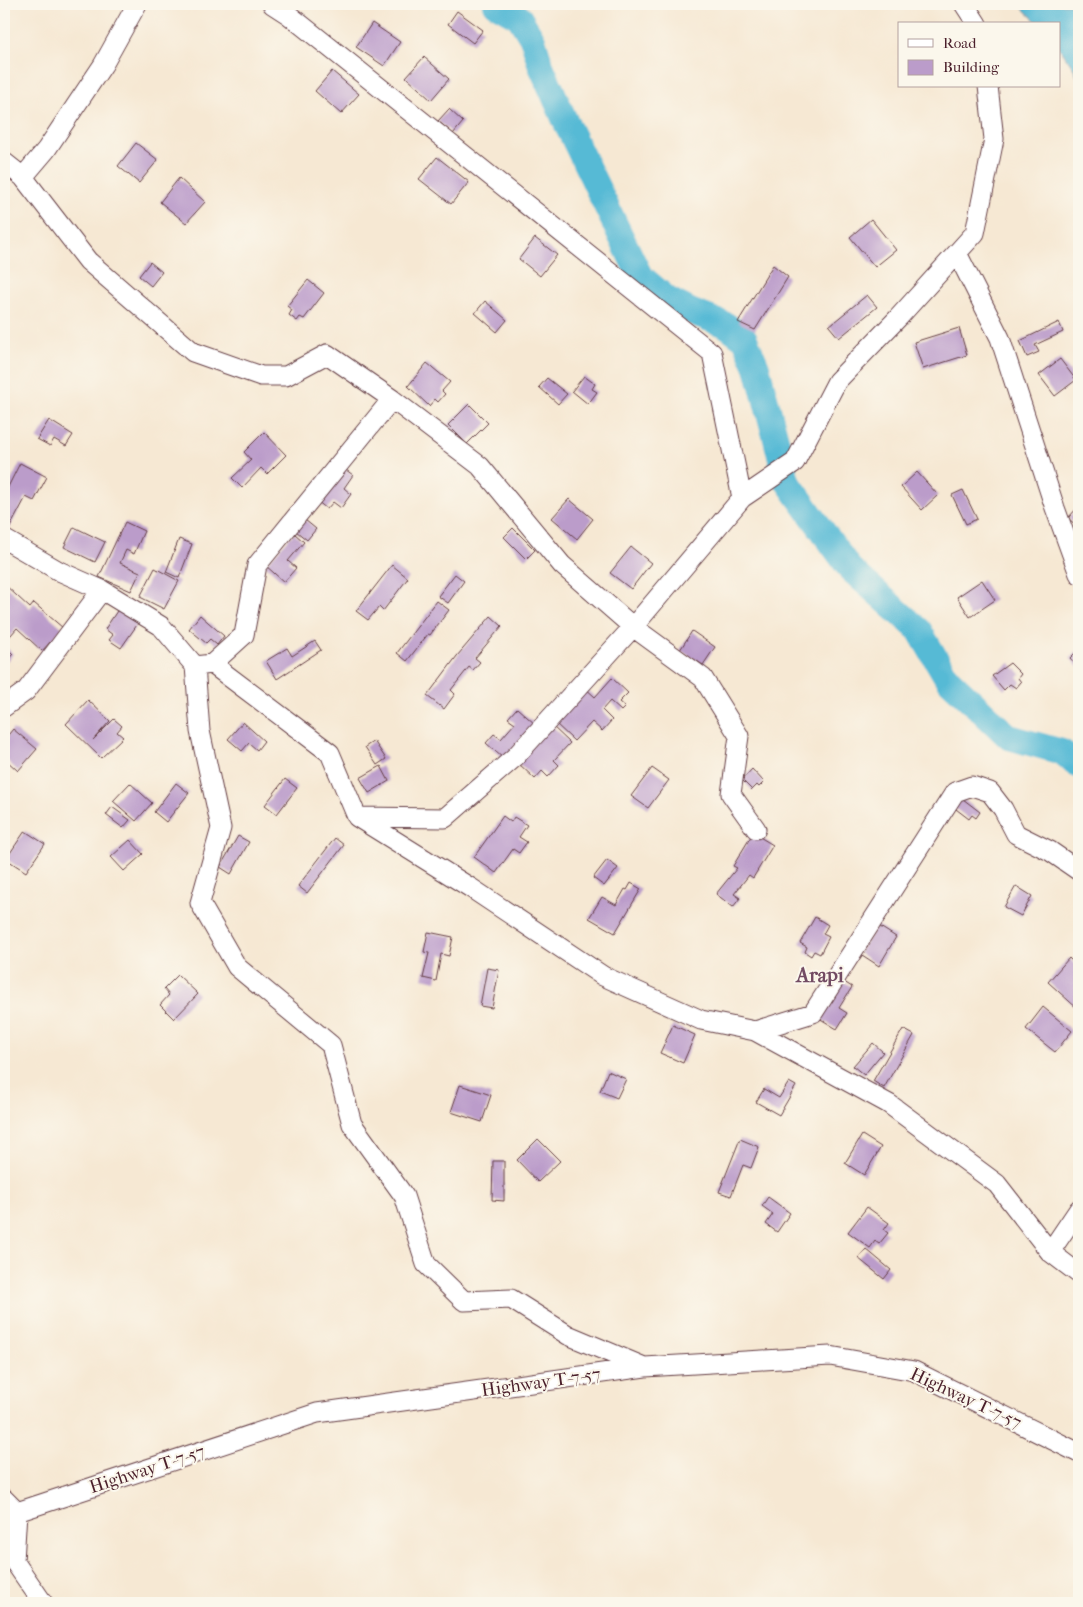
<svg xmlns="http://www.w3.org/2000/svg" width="1083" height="1607" viewBox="0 0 1083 1607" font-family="'IM FELL French Canon',serif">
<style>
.water{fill:#56bad5;stroke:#506c80}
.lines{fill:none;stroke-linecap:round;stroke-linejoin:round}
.river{stroke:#56bad5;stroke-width:26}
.building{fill:#bb9cca}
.minor-casing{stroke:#643d44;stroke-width:21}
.minor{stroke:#fff;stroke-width:19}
.labels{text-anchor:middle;stroke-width:4;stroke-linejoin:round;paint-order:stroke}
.street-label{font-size:18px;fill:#4a1f2b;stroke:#fbf7ec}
.quarter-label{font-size:20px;font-weight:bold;fill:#724b63;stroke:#fbf7ec}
</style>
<rect width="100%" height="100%" fill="#fbf7ec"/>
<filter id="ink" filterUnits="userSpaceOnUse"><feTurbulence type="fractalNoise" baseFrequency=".02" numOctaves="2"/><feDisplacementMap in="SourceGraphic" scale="10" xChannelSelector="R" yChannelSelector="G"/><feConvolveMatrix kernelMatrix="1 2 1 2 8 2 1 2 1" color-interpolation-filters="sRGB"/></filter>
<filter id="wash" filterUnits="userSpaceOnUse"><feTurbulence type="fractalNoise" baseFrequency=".0096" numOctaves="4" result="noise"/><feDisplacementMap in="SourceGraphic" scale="20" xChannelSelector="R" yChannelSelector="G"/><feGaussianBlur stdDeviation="1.12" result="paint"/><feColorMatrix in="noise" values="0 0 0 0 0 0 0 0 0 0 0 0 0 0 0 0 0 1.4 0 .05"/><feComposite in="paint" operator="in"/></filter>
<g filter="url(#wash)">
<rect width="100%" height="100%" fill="#f6e8d3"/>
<!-- water -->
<path class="water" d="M1018,4H1072L1079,13V82L1074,69L1059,47V24H1039Z"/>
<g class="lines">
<!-- river -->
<path class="river" d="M496,4L519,17L533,40L541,66L567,125L640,276L667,299L692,312L726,325L745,339L757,367L787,481L850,569L919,630L947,678L1009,737L1062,752L1079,766"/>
</g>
<g id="blocks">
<!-- building -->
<path class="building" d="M457,11L483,30L473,43L448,24Z
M372,23L400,42L384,66L356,47Z
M424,57L449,79L431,100L406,77Z
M332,71L359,94L341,114L315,91Z
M449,109L463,122L453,134L438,121Z
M136,143L158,160L139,183L118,166Z
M437,157L469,182L451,204L419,179Z
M179,178L205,202L186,223L160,202Z
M871,219L896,250L875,267L850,237Z
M535,238L557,255L540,276L519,259Z
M150,262L162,272L151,286L139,276Z
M773,265L788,277L755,330L738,322Z
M308,280L324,293L304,319L300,317L297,321L289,315L292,310L287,306Z
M867,295L877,307L839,338L829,326Z
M485,301L507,320L497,332L475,313Z
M1059,322L1063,332L1035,345L1039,352L1027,357L1020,341Z
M959,328L967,355L923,369L914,342Z
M1060,359L1076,380L1055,396L1039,375Z
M427,363L450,382L442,391L445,394L438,402L435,399L429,406L408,386Z
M584,376L595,384L592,389L597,392L588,404L572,391Z
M547,378L567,394L558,404L539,387Z
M469,404L488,423L467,444L448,425Z
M49,420L73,435L66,446L54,439L50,446L37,439Z
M264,432L286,455L267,474L261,468L242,488L232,478L251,460L244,452Z
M20,463L47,477L34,501L26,497L8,531L4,529V495Z
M342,467L353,475L344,488L351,494L341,508L333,502L327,509L317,501Z
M917,472L938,495L922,510L901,487Z
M963,490L977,519L966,524L952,495Z
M569,499L593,519L577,539L552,518Z
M1079,506V528L1068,518Z
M305,520L316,529L307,540L296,531Z
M125,522L144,531L134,554L126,550L120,563L140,572L131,591L99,577Z
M74,527L105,542L95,562L64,547Z
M513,528L535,550L526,559L504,537Z
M294,533L304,542L288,561L296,568L284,582L265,565Z
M179,539L192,544L179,578L166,572Z
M631,547L651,563L631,589L610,573Z
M392,565L408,578L383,611L379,607L368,620L356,611Z
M155,568L179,581L164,609L140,597Z
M455,574L464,581L448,603L438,596Z
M982,580L995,600L970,617L957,597Z
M4,584L30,608L34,603L63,628L42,651L17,628L4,643V628L9,622L4,617Z
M437,601L449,610L430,635L428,634L407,661L397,653Z
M119,608L139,622L121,648L109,640L113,635L105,629Z
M200,615L224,636L217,645L210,639L206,643L189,629Z
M491,616L502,626L475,658L480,662L473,670L469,667L451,690L455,694L444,709L427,696L457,656Z
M692,631L715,647L703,665L680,650Z
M315,641L321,650L277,679L266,661L287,648L292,656Z
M4,645L13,654L4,664Z
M1079,649V668L1070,658Z
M1010,663L1021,674L1018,678L1021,682L1016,688L1010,684L1004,690L992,676Z
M612,678L628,693L619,702L625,707L621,711L610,701L602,710L612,720L602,731L592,722L574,741L553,721L584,687L595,697Z
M88,700L110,721L93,740L114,719L122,726L117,732L123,737L101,758L66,724Z
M517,708L535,724L504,759L486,743L494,734L501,739L515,723L508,718Z
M243,722L264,741L257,750L249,743L242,751L228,739Z
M551,725L570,743L554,760L559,765L548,777L542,771L535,779L517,762Z
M13,729L37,749L18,771L4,758V740Z
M374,741L386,759L377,765L365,747Z
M381,766L389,781L369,793L360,778Z
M652,768L669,780L648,808L631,796Z
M752,769L764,782L759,787L757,785L752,790L742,780Z
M285,779L297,788L277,814L265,805Z
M130,783L152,803L136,821L113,801Z
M176,783L189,793L166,822L154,812Z
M959,796L980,812L976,818L972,815L969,819L952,806Z
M112,807L130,820L123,828L106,815Z
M503,816L511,822L514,817L527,825L519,837L527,842L519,853L513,849L496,873L474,857Z
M25,831L45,844L26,872L6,859Z
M753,833L773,845L753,878L749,875L734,894L740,898L733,907L716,894L737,868L733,866Z
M238,836L249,842L231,874L220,867Z
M335,838L344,845L307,893L298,886Z
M130,840L143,854L124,871L111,857Z
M607,860L618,868L604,886L593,878Z
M631,883L641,889L615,933L589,918L602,897L616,905L625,889L627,890Z
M1016,886L1032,896L1021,916L1004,907Z
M815,917L828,925L823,934L829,937L820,954L814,951L811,956L805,952L807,947L800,943Z
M877,925L896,937L879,966L859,953Z
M428,932L453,937L449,956L441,954L436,981L423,978L429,953L424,952Z
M1069,958L1079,968V1010L1048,982Z
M487,968L499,970L492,1008L480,1006Z
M178,975L198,994L174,1019L160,1005L169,995L164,989Z
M841,980L852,987L839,1008L847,1013L837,1029L819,1018Z
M1043,1007L1072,1031L1055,1052L1026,1029Z
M673,1025L695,1035L683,1063L660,1053Z
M903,1029L914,1035L884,1088L873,1081Z
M873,1043L883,1052L864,1075L853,1066Z
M608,1071L626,1079L617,1098L600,1091Z
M789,1082L796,1086L779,1115L756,1102L764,1089L779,1098Z
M460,1085L491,1095L482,1122L451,1112Z
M862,1135L881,1147L864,1175L845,1163Z
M538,1139L560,1161L538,1182L517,1160Z
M740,1139L759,1147L751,1168L743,1165L731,1196L719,1192Z
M493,1161H504V1201L492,1200Z
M768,1197L790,1213L777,1232L766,1224L773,1214L762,1206Z
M867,1207L889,1223L884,1230L888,1233L879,1244L875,1241L870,1248L848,1232Z
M866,1249L891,1270L884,1279L858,1258Z"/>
</g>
</g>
<g filter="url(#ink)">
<use href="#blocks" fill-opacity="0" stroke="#643d44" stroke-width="1"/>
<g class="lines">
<defs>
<path id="minor" d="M272,4L289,15L712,353L742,498
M964,4L977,24
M4,162L23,177L88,261L193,352L261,376H286L327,354L392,399L480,466L562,565L633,627L703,678L739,736L731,794L756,829
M23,177L46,150L103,65L137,4
M957,253L1000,338L1055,508L1079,574
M4,539L59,571L102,590L161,626L195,666L212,664L330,753L357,817L471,888L603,976L701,1020L755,1031L889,1104L997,1184L1050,1252L1079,1274
M212,664L244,635L257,565L392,399
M195,666L200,731L221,828L200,903L237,967L331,1045L352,1124L404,1196L426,1264L464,1301L511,1299L568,1335L644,1367
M4,707L26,691L102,590
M359,817L445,818L515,757L633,627L742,498L795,462L837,381L898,318L975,233L994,139L988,86
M755,1031L813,1013L955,792L972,786L990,792L1003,809L1016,834L1050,851L1079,871
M1050,1252L1079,1209
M4,1499L17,1512
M17,1512L317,1413L645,1367L830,1356L914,1371L1079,1453
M17,1512L14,1561L43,1603"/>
</defs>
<!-- minor casing -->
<use href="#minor" class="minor-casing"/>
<!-- minor -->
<use href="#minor" class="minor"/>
</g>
</g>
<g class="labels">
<!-- street labels -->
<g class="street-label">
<text transform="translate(541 1382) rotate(-8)" y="6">Highway T-7-57</text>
<text transform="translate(966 1398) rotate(25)" y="6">Highway T-7-57</text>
<text transform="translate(147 1469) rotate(-18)" y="6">Highway T-7-57</text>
</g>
<!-- quarter labels -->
<g class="quarter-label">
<text x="820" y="982">Arapi</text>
</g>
</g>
<!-- margin -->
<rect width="1083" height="1607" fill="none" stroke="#fbf7ec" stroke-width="20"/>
<!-- legend -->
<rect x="898" y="22" width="162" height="65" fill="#fbf7ec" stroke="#b4a19f"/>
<rect x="908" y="39" width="25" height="8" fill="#ffffff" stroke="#b4a19f"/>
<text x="943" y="48" font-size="15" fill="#4a1f2b">Road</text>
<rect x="908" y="60" width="25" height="15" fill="#bb9cca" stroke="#b4a19f"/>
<text x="943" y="72" font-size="15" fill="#4a1f2b">Building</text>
</svg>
